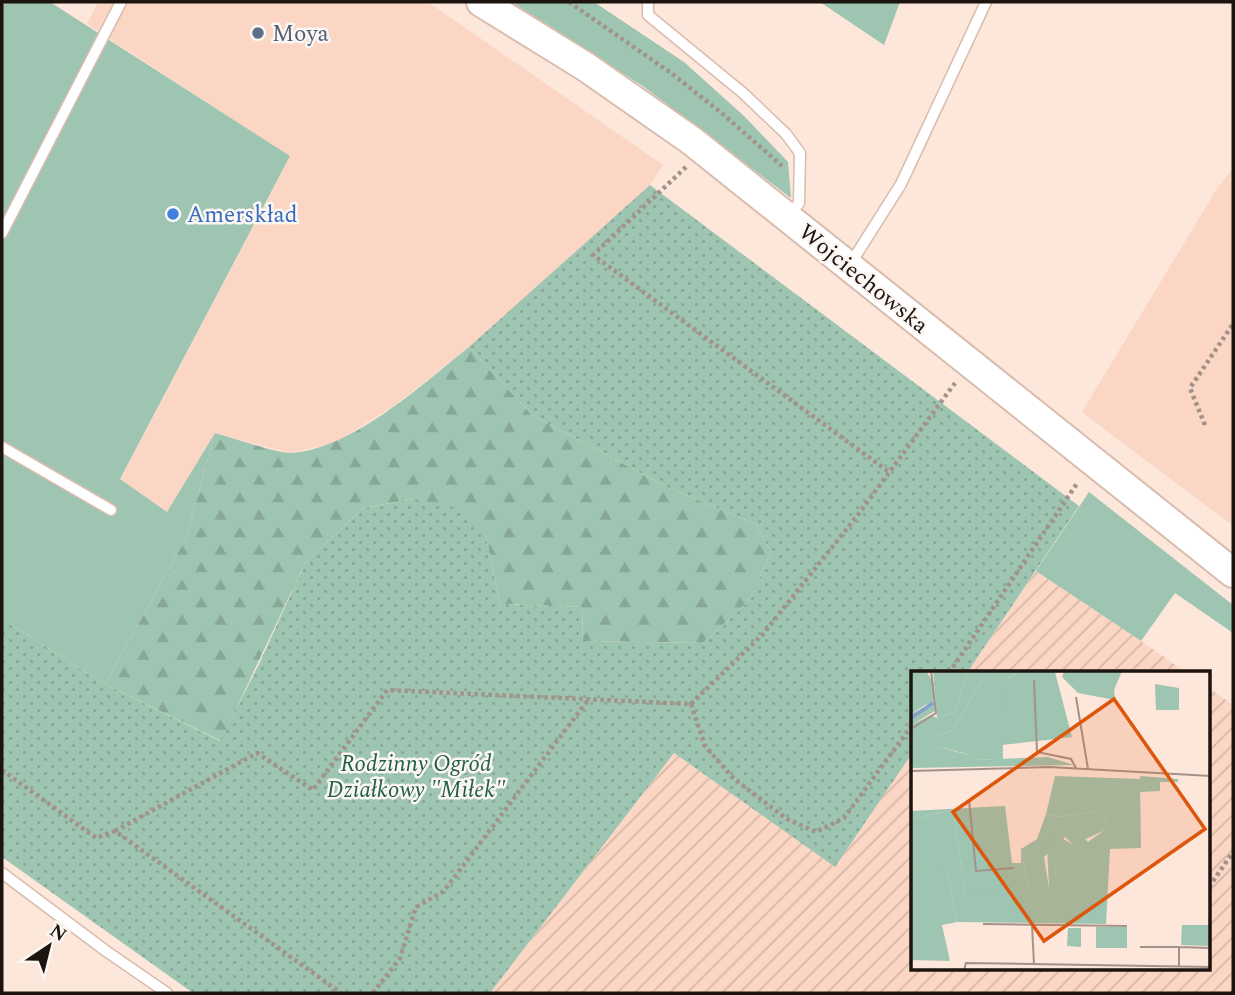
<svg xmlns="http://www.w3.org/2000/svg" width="1235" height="995" viewBox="0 0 1235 995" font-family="Spectral,serif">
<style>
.built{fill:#fbd6c4}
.industrial{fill:url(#industrial-furrows)}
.grass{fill:#9ec5b1}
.forest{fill:url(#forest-firs)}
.garden{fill:url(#garden-dots)}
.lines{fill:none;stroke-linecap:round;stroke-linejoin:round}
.lane-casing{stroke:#d9bcae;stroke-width:13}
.secondary-casing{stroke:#d9bcae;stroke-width:32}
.path{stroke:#a39288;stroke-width:4.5;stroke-dasharray:3.5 3.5;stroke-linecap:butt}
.lane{stroke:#fff;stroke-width:10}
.secondary{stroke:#fff;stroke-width:28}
.service-dot{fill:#5c6f8a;stroke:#fdf7f4;stroke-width:2.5}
.shop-dot{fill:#3f7fe0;stroke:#fdf7f4;stroke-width:2.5}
.labels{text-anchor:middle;stroke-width:5;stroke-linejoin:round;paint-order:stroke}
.service-label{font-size:23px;fill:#4e5e75;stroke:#fdf7f4;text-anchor:start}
.shop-label{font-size:23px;fill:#366cbe;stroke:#fdf7f4;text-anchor:start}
.street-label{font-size:23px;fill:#1e140f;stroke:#fdf7f4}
.park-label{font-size:23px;font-style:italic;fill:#206046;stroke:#fdf7f4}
.inset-river{fill:none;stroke:#85a1ca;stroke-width:3.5}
.inset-road{fill:none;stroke:#a49289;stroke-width:2}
.view{fill:#de560c;fill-opacity:0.15;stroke:#de560c;stroke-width:3.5}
.inset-edge{fill:none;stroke:#1e140f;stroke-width:3.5}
</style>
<defs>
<pattern id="industrial-furrows" width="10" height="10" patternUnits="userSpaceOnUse" patternTransform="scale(1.75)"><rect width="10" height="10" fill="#fbd6c4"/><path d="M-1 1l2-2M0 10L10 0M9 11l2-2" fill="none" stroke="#d7b7a7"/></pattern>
<pattern id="forest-firs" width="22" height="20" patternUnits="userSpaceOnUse" patternTransform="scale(1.75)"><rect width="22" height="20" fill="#9ec5b1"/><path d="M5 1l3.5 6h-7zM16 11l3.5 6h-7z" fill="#88a897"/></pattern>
<pattern id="garden-dots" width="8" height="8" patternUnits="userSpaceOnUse" patternTransform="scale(1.75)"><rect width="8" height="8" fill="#9ec5b1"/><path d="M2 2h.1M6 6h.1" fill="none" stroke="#88a897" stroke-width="1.8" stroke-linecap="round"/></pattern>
</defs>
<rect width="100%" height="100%" fill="#fde6da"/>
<!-- built -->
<path class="built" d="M98,2H428L663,165L650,185L469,347L395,405L335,443L290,453L215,433L167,513L120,480L290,157L87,24Z
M1233,168V526L1082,412L1218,187Z"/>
<!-- industrial -->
<path class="industrial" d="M1036,571L1141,641L1187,673H967Z
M1209,688L1233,705V993H490L674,753L835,867L913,752V969H1209Z"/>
<!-- grass -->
<path class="grass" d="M2,2H50L290,156L120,479L167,512L215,433L186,538L105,684L2,619Z
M512,2H594L684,62L744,116L788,162L791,198L644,87Z
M820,2H900L884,45Z
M1089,492L1233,605V633L1175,593L1141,641L1036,571Z"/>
<!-- forest -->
<path class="forest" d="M469,347L532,415L669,488L756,524L771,552L749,601L703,643L583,641L582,607L500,604L486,537L414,499L363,508L305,563L221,741L105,684L186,538L215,433C231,437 278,454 292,453C354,448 421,385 469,347Z"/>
<!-- garden -->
<path class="garden" d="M650,185L1079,506L967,673H913V752L835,867L674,753L490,993H193L2,857V619L105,684L220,741L259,664L305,563L363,508L414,499L460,508L486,537L500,604L582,607L583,641L703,643L749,601L771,552L756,524L669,488L532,415L469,347Z"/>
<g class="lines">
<defs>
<path id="lane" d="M648,2V15L743,93L786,134L800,153L799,203L790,214
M2,233L121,2
M851,263L901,184L986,2
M2,447L111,510
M2,873L106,951L167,993"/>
<path id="secondary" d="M481,2L586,67L692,141L1233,573"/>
</defs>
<!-- lane casing -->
<use href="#lane" class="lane-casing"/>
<!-- secondary casing -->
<use href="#secondary" class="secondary-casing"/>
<!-- path -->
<path class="path" d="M569,2L671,73L724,115L782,166
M686,167L593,255L889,472
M1205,425L1190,388L1233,324
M949,673L1078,482
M691,704L705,746L734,779L787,819L816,832L844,818L913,724
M2,770L96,838L115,831L341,993
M115,831L257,753L313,790L387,690L691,704L763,634L857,516L955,383
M1209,887L1233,852
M373,993L400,958L416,907L444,891L588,700"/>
<!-- lane -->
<use href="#lane" class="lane"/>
<!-- secondary -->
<use href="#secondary" class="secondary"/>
</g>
<!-- markers -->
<circle class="service-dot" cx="258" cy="33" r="7"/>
<circle class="shop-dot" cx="173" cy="214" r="7"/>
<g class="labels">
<!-- service labels -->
<g class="service-label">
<text x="272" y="41">Moya</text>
</g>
<!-- shop labels -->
<g class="shop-label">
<text x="187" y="222">Amerskład</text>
</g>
<!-- street labels -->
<g class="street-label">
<text transform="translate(864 278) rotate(39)" y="8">Wojciechowska</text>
</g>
<!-- park labels -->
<g class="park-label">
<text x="416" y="771">Rodzinny Ogród<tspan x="416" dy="26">Działkowy "Miłek"</tspan></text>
</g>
</g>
<!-- overview -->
<g transform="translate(911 671)">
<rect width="299" height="299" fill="#fde6da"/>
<path d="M15,0L23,12L24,40L0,54V43L16,35ZM110,0L144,1L161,66L91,74V10ZM0,64L2,82L41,88L46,81L60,84L61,89L137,86L163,94L0,97ZM229,105L267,108V111H249V120L229,121ZM94,135L101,192H110V178L118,220L54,224L42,139L0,148V140ZM35,192L46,251L31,254L39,290L0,289V201ZM271,254H299V275L270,274ZM185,256H216V277H185ZM157,257H170V276L156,275Z" fill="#9ec5b1"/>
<path d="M57,0H76L42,59L24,66L21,74L46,81L41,88H9L1,82L0,54L20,44L26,47L44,41ZM153,0H211L203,19L204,29L167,22L151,6ZM244,13L268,17V39H245ZM188,140L195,151L192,160L162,174L154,166L133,186L138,217L118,220L110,178L126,168L135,143L149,146Z" fill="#9ec5b1"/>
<path d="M0,0H15L21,22L19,31L0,43ZM22,0H57L44,41L26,47ZM76,0H110L91,10L92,88L61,89L60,84L20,74L24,66L42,59ZM144,105L229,108L230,177L199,178L195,253L46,251L35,193L0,201V148L42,139L54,223L138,217L136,174L148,165L162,174L173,167L177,171L192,160L195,151L188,140L149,146L135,143Z" fill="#9ec5b1"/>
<path class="inset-river" d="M0,47L22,32"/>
<path class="inset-road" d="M123,9L126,81L160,88L165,97M165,26L177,98M0,58L25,42L20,0M0,100L138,96L300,105M58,129L65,200L103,197M72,253L216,255M121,254L123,293M229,276H268M268,295V276L300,277M53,299L55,292L300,296"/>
<path class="view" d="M203,28L294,158L133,270L42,141Z"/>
<rect width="299" height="299" class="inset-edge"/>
</g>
<!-- border -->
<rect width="1235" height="995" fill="none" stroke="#1e140f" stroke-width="7"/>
<!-- north arrow -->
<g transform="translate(49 946) rotate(35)" stroke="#fdf7f4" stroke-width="5" paint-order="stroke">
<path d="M0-5L12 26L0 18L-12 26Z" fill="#1e140f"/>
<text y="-10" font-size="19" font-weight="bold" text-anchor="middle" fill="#1e140f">N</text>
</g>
</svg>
